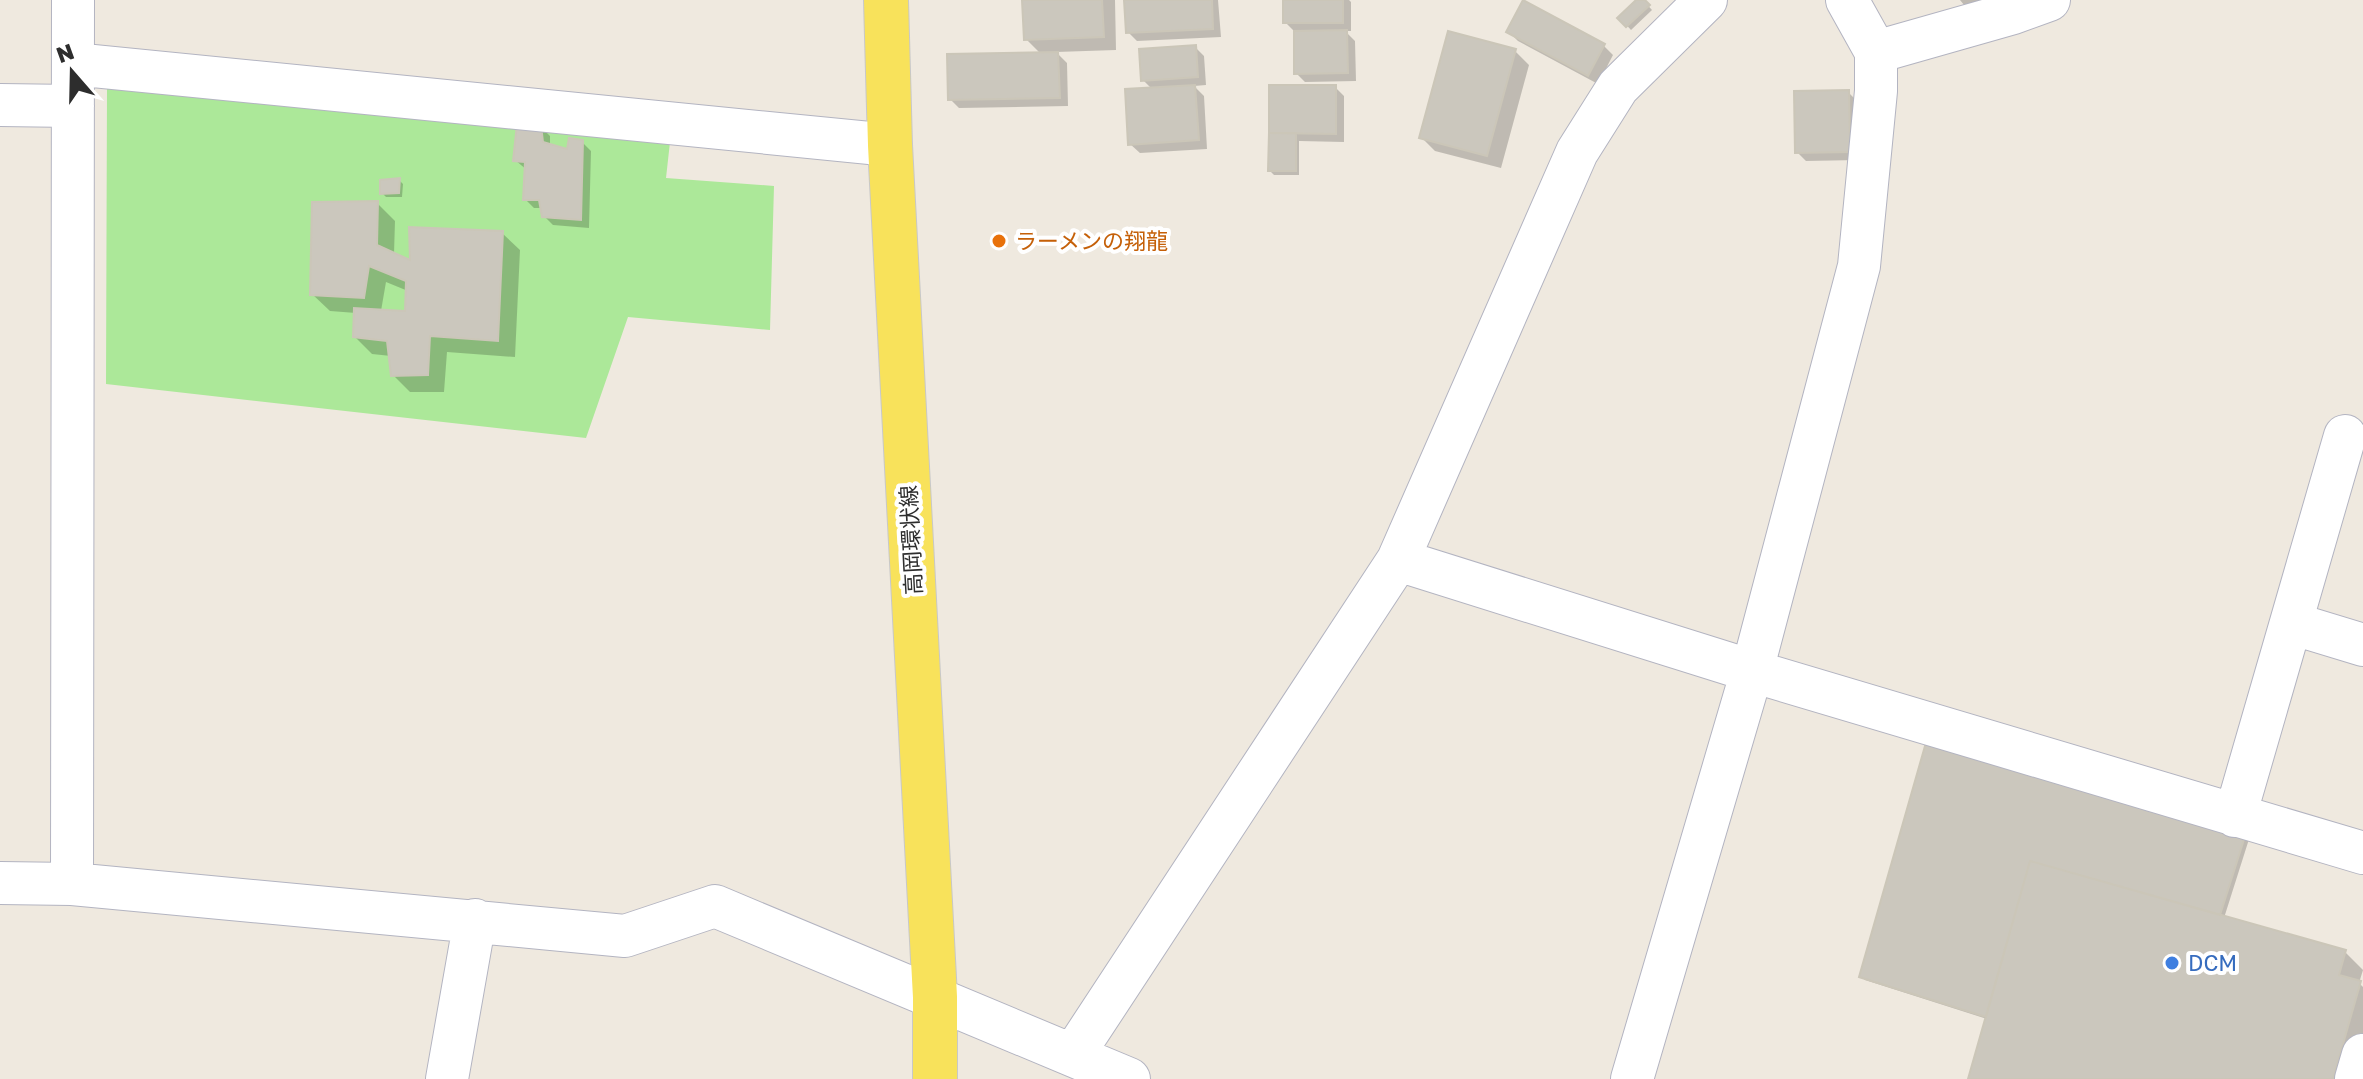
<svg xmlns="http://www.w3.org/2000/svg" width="2363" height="1079" viewBox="0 0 2363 1079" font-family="'Golos Text','Noto Sans JP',sans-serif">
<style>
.green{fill:#ace899;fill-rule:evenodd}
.shadow{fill:#0003;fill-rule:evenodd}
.building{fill:#cbc7bd;stroke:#cbc6b8;stroke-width:2}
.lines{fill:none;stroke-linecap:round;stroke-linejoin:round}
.minor-casing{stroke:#b3b4c1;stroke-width:44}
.primary-casing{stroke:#c8c8c8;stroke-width:46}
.minor{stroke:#fff;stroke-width:42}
.primary{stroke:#f8e25b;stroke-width:44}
.food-dot{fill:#e8710a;stroke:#fff;stroke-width:3}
.shop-dot{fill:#3f7fe0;stroke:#fff;stroke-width:3}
.labels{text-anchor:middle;stroke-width:8;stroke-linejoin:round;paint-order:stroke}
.food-label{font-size:22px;fill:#c56008;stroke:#fff;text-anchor:start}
.street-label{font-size:22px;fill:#2d2d2d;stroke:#fff}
.shop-label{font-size:22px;fill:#366cbe;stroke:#fff;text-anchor:start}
</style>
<rect width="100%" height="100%" fill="#efe9df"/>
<!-- green -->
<path class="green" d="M129,76L671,133L666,178L774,186L770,330L628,317L586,438L106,384L107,89ZM517,124L543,142L567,149L569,139L580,220L539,200L523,199L525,162L513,160ZM409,227L503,231L498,340L430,336L427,375H391L387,341L353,337L354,308L405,311L406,281L369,266L377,245L410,260Z"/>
<!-- shadow -->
<path class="shadow" d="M1024,0H1115L1116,50L1056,52L1067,63L1068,106L959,108L950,99L1041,54L1026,39Z
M1126,0H1218L1221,37L1137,41L1128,32Z
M1285,0H1349L1351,2V31H1345L1355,41L1356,81L1305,82L1296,73L1294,31L1285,22Z
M1639,0H1643L1652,10L1631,30L1620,18Z
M1960,0H2003L1969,11Z
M1524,3L1604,46L1613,55L1598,84L1518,41L1509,32Z
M1195,47L1204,56L1206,85L1194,86L1204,96L1207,149L1140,153L1130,144L1152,89L1143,80Z
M1515,51L1529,65L1501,168L1435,151L1421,137Z
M1271,87H1335L1344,96V142L1299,141V175H1274L1270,171Z
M1848,92L1857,101L1858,160L1806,161L1797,152Z
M541,127L550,136V146L568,151L582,142L591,151L589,228L553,225L544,216L543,208H534L525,199L527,170L515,160Z
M399,180L403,184L402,197H386L382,193Z
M377,203L395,221L394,254L412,263L502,233L520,250L515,357L447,352L444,392H410L393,375L391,356L372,354L355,337L356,313L330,311L312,294ZM386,282L408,291L407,313L381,311Z
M2250,836L2224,918L2345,952L2363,970L2359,983L2363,987V1050L2355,1079H1970L1987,1019L1865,980L1861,976Z"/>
<!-- building -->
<path class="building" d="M1022,0H1102L1104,37L1024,40Z
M1124,0H1212L1213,29L1126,33Z
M1283,0H1343V23H1283Z
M1523,0L1605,44L1588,76L1506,32Z
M1636,0H1645L1650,5L1626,27L1617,18Z
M1347,30L1348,73L1294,74V31Z
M1448,31L1516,49L1487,156L1419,138Z
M1196,45L1198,77L1141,81L1139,49Z
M1058,52L1060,98L948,100L947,54Z
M1195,85L1199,140L1128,145L1125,89Z
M1269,85H1336V134L1269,133Z
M1849,90L1850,152L1795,153L1794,91Z
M517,124L541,125L543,142L567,149L569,138L583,140L581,220L542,217L539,200H523L525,162L513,161Z
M1269,133H1296V171H1268Z
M400,178L399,193L380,194V180Z
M378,201L377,245L410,260L409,227L503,231L498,341L430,336L428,375L391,376L387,341L353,337L354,308L405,311L406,281L369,266L364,298L310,295L312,202Z
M1929,732L2247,830L2220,915L2030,861L1986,1017L1859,977Z
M2030,861L2346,950L2339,975L2361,981L2333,1079H1968Z"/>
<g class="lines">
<defs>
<path id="minor" d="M1876,52L2013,13L2049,0
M73,64L890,145
M0,105L73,106
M1398,560L1752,671L2363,853
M2291,623L2363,645
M2235,816L2345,436
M0,883L72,884L625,936L715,906L1129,1079
M72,884L73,0
M1073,1055L1398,560L1577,152L1618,87L1706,0
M447,1079L475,920
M1632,1079L1752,671L1859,266L1876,91V52L1847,0
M2356,1079L2363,1055"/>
<path id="primary" d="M886,0L890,145L935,997V1079"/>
</defs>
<!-- minor casing -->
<use href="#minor" class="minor-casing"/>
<!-- primary casing -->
<use href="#primary" class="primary-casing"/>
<!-- minor -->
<use href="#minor" class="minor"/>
<!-- primary -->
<use href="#primary" class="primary"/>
</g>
<!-- markers -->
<circle class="food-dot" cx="999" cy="241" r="8"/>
<circle class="shop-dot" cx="2172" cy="963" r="8"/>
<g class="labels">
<!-- food labels -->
<g class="food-label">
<text x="1015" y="249">ラーメンの翔龍</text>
</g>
<!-- street labels -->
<g class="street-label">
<text transform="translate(911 540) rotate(-93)" y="8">高岡環状線</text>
</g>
<!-- shop labels -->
<g class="shop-label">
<text x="2188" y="971">DCM</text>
</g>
</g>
<!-- north arrow -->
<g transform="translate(72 72) rotate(340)" stroke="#ffffff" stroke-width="6" paint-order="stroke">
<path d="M0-6L14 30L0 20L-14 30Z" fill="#2d2d2d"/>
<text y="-12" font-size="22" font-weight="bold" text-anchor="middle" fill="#2d2d2d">N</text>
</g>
</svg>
